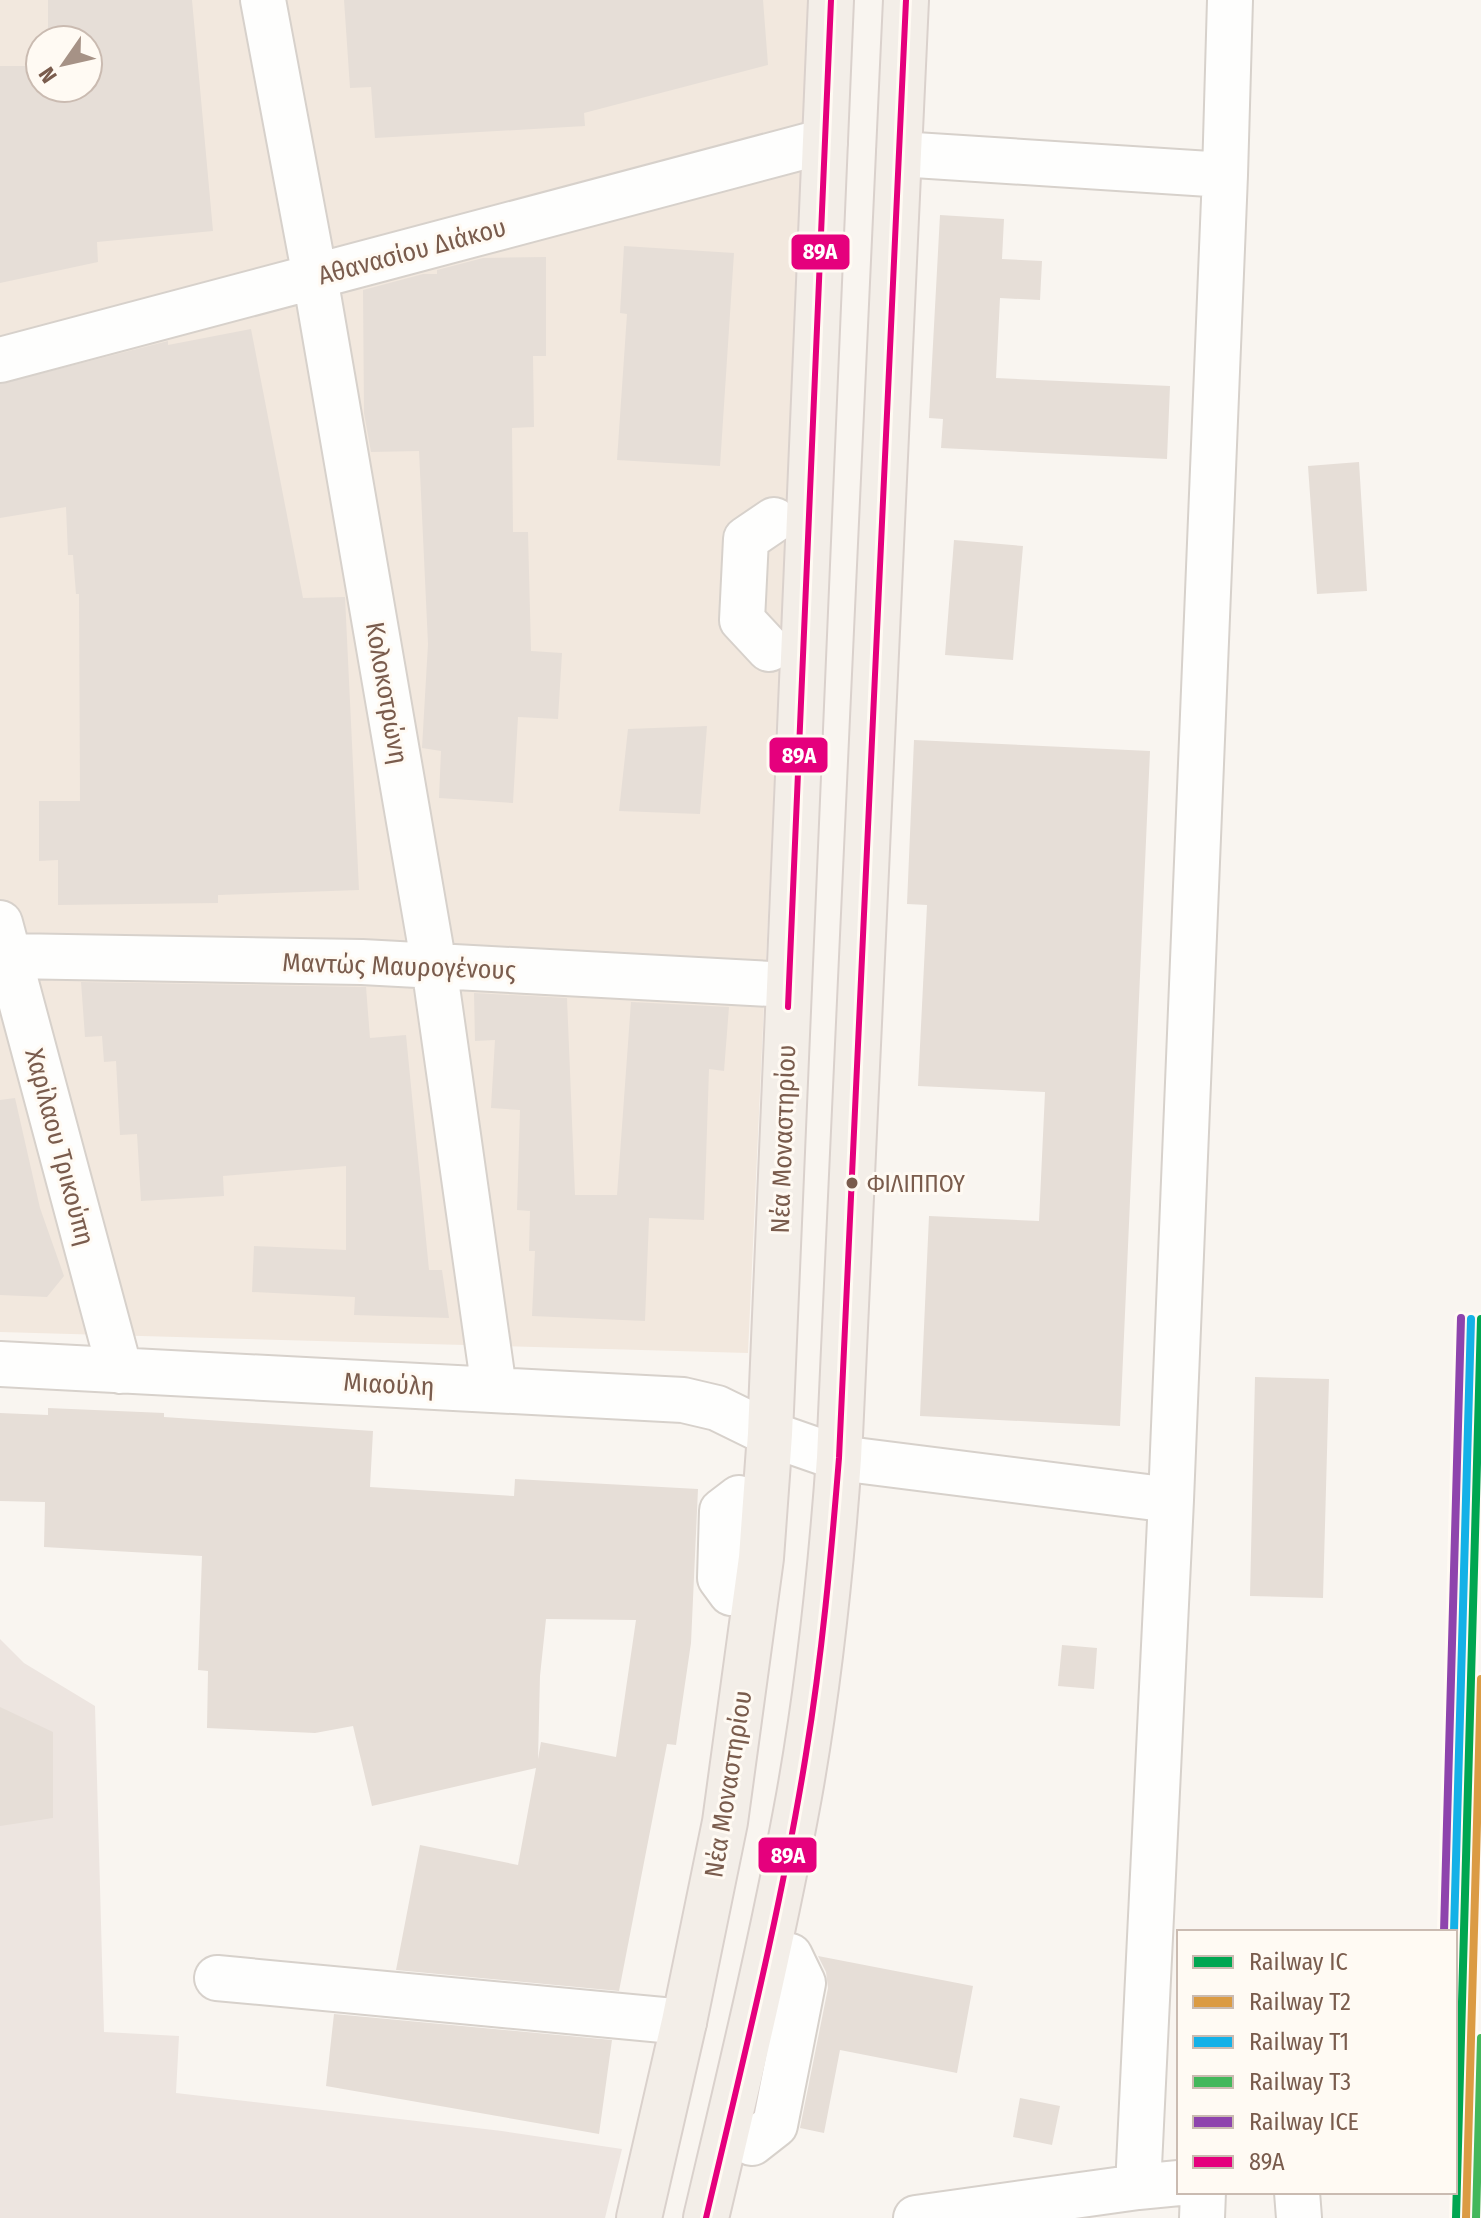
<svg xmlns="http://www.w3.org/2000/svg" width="1481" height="2218" viewBox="0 0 1481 2218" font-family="'Fira Sans Condensed',sans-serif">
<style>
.residential{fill:#f2e8de;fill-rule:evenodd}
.industrial{fill:#ede5e0}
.building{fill:#e6ded7;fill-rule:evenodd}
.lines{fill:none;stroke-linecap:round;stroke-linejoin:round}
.minor-casing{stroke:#d7d1cb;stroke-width:48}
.major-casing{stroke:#dad1cc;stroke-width:48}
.minor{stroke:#fefefd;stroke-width:44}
.major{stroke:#f3eee8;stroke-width:44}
.bus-1-casing{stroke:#fffaf3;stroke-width:12}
.bus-1{stroke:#e5007d;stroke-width:6}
.rail-1-casing{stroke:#fffaf3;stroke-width:14}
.rail-2-casing{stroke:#fffaf3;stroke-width:14}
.rail-3-casing{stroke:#fffaf3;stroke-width:14}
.rail-4-casing{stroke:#fffaf3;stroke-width:14}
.rail-5-casing{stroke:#fffaf3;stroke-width:14}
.rail-1{stroke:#00a651;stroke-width:8}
.rail-2{stroke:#db9b43;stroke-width:8}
.rail-3{stroke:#14b1e7;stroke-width:8}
.rail-4{stroke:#43b75b;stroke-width:8}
.rail-5{stroke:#8e44ad;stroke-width:8}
.bus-dot{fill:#7a5c4d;stroke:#fffaf3;stroke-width:3}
.labels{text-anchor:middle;stroke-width:6;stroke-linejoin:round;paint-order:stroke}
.bus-label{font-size:24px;fill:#7a5c4d;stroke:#fffaf3;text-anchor:start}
.street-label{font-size:26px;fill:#7a5c4d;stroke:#fffaf3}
.line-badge{stroke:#fffaf3;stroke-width:3}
.badge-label{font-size:22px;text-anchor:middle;font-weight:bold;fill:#fff}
</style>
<rect width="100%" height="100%" fill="#f9f5f0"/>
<!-- residential -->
<path class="residential" d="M0,0H808L804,133L748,1353L0,1332ZM40,40H88V88H40Z"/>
<!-- industrial -->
<path class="industrial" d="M0,1639L24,1663L95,1706L104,2032L179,2036L176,2093L502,2131L622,2149L605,2218H0Z"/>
<!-- building -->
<path class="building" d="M48,0H192L213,231L97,242L98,262L0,283V66H40V88H88V40H48Z
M344,0H763L768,65L584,113L585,126L375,138L371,87L350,88Z
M940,215L1004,219L1002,259L1042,261L1040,300L1000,298L996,378L1170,386L1167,459L941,448L943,419L929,418Z
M624,246L734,253L720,466L617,460L627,314L620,313Z
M546,257V356H533L534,427L512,428L513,532H528L531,651L562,653L558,719L518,717L513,803L439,798L441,751L422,748L428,644L419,451L371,452L364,413L363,290L423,274H437V270L483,258Z
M251,329L303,598L345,597L359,890L218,895V903L58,905V860L39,861V801H80L79,594H76L73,555H68L66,507L0,518V384L168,341V345Z
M1359,462L1367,591L1317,594L1308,466Z
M954,540L1023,546L1013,660L945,655Z
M707,726L700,814L619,811L628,729Z
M914,740L1150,751L1120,1426L920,1416L929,1216L1039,1221L1045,1092L918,1086L927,905L907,904Z
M81,982L366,987L370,1038L406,1035L429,1270H442L449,1318L354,1315L355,1297L252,1292L254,1246L346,1250V1166L223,1176L224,1196L141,1201L137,1134L120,1135L116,1061L104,1062L102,1036L85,1037Z
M474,993L567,998L575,1195H617L631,1002L729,1007L724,1071L709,1069L704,1220L649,1218L645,1321L532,1316L535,1251H529L530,1211L517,1210L520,1110L491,1108L495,1040L475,1041Z
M15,1098L40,1208L64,1276L47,1297L0,1295V1100Z
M1255,1377L1329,1379L1323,1598L1250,1596Z
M48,1408L164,1413V1417L373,1431L370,1487L514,1496L515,1479L698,1489L691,1643L676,1745L667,1744L619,1991L396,1970L420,1845L518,1865L536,1768L372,1806L353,1726L315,1733L207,1728L208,1671L198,1670L202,1556L44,1547L45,1502L0,1501V1413L48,1415ZM546,1619L636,1620L616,1757L541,1742L538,1759L540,1676Z
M1062,1645L1097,1648L1094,1689L1058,1686Z
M0,1707L53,1732V1818L0,1826Z
M818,1956L973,1986L957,2073L840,2050L824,2133L800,2128L828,1988L826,1972Z
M334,2014L612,2040L599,2134L326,2086Z
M1020,2098L1060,2106L1052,2145L1013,2137Z"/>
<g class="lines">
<defs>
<path id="minor" d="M263,0L315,277L434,966L494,1389
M899,154L1225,175
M0,360L825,141
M769,649L742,620L746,539L774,520
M0,923L120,1371
M9,956L362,962L789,985
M0,1364L683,1400L717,1408L770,1434L839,1458L1171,1500L1138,2187L1179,2183
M1171,1500L1225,175L1230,0
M731,1593L720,1578L722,1511L739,1498
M217,1978L684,2022
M752,2143L775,2125L803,1983L790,1956
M1455,2171L1481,2170
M1297,2192L1299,2218
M916,2218L1138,2187
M1202,2218L1203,2192"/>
<path id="major" d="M639,2218L684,2022L725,1822L761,1558L770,1434L831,0
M706,2218C739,2078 773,1938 799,1796C819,1684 831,1570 839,1458L906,0"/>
</defs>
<!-- minor casing -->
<use href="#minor" class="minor-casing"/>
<!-- major casing -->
<use href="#major" class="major-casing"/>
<!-- minor -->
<use href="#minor" class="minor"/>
<!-- major -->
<use href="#major" class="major"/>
<defs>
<path id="bus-1" d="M788,1007L831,0
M706,2218C742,2064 781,1910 806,1754C822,1656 831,1557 839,1458L906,0"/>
</defs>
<!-- bus-1 casing -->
<use href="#bus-1" class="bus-1-casing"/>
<!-- bus-1 -->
<use href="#bus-1" class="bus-1"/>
<defs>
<path id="rail-1" d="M1456,2218L1481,1319"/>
<path id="rail-2" d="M1466,2218L1481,1679"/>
<path id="rail-3" d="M1454,1932L1471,1319"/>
<path id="rail-4" d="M1476,2218L1481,2038"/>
<path id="rail-5" d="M1444,1932L1461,1318"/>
</defs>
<!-- rail-1 casing -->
<use href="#rail-1" class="rail-1-casing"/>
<!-- rail-2 casing -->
<use href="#rail-2" class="rail-2-casing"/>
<!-- rail-3 casing -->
<use href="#rail-3" class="rail-3-casing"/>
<!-- rail-4 casing -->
<use href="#rail-4" class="rail-4-casing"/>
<!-- rail-5 casing -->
<use href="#rail-5" class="rail-5-casing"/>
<!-- rail-1 -->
<use href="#rail-1" class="rail-1"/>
<!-- rail-2 -->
<use href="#rail-2" class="rail-2"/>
<!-- rail-3 -->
<use href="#rail-3" class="rail-3"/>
<!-- rail-4 -->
<use href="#rail-4" class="rail-4"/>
<!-- rail-5 -->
<use href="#rail-5" class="rail-5"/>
</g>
<!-- markers -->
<circle class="bus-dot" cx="852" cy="1183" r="7"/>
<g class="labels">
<!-- bus labels -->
<g class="bus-label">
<text x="867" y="1192">ΦΙΛΙΠΠΟΥ</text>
</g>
<!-- street labels -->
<g class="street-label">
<text transform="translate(412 251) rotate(-15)" y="9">Αθανασίου Διάκου</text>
<text transform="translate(387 693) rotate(80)" y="9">Κολοκοτρώνη</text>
<text transform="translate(399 966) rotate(2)" y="9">Μαντώς Μαυρογένους</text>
<text transform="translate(783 1139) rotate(-88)" y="9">Νέα Μοναστηρίου</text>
<text transform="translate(60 1147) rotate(75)" y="9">Χαρίλαου Τρικούπη</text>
<text transform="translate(389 1384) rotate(3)" y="9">Μιαούλη</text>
<text transform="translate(728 1784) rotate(-81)" y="9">Νέα Μοναστηρίου</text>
</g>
</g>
<g class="line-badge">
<rect x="790" y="233" width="61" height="38" rx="8" fill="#e5007d"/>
<rect x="768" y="736" width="61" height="38" rx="8" fill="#e5007d"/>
<rect x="757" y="1836" width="61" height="38" rx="8" fill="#e5007d"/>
</g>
<g class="badge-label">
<text x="820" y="259">89Α</text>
<text x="799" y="763">89Α</text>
<text x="788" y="1863">89Α</text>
</g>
<!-- legend -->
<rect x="1177" y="1930" width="280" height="264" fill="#fffaf3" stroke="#cabbb1" stroke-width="2"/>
<rect x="1193" y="1956" width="40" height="12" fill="#00a651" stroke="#cabbb1" stroke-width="2"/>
<text x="1249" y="1970" font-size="24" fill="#7a5c4d">Railway IC</text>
<rect x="1193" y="1996" width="40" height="12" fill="#db9b43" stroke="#cabbb1" stroke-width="2"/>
<text x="1249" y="2010" font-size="24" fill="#7a5c4d">Railway T2</text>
<rect x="1193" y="2036" width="40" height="12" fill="#14b1e7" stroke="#cabbb1" stroke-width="2"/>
<text x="1249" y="2050" font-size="24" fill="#7a5c4d">Railway T1</text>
<rect x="1193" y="2076" width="40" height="12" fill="#43b75b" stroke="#cabbb1" stroke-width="2"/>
<text x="1249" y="2090" font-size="24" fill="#7a5c4d">Railway T3</text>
<rect x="1193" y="2116" width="40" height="12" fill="#8e44ad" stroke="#cabbb1" stroke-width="2"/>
<text x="1249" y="2130" font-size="24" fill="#7a5c4d">Railway ICE</text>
<rect x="1193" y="2156" width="40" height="12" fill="#e5007d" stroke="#cabbb1" stroke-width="2"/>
<text x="1249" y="2170" font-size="24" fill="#7a5c4d">89Α</text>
<!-- north arrow -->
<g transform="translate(64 64) rotate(236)"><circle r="38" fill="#fffaf3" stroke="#cabbb1" stroke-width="2"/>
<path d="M0-6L14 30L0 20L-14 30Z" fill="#a69286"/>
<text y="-12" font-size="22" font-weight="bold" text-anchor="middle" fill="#7a5c4d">N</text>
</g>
</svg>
